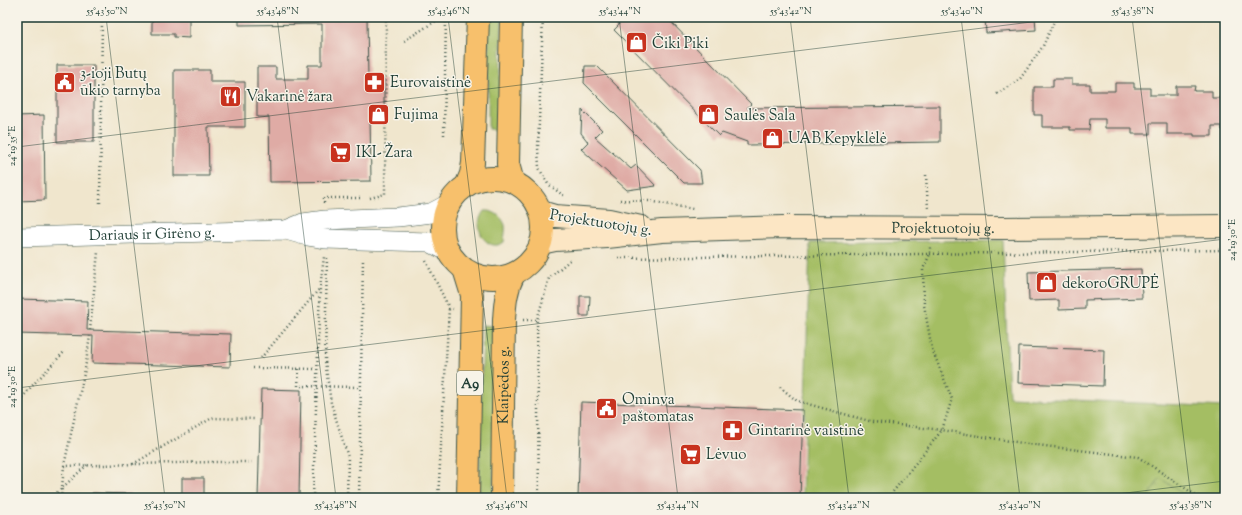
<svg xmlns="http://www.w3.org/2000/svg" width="1242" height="515" viewBox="0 0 1242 515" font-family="'Sorts Mill Goudy',serif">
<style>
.green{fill:#a4be64;stroke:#627e4c}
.park{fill:url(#park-tufts);stroke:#627e4c}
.building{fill:#dfaba5}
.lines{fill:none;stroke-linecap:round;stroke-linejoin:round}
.minor-casing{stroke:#3e564b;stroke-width:20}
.secondary-casing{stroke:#3e564b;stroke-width:24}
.trunk-casing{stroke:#3e564b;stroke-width:24}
.path{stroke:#3e564b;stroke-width:2.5;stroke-dasharray:1 3;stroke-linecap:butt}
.minor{stroke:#fff;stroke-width:19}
.secondary{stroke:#fce6c4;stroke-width:22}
.trunk{stroke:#f7c06c;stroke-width:22}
.ticks{fill:none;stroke:#1f3d34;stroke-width:1;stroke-opacity:0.45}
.labels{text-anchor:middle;stroke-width:3;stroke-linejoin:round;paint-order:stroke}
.shield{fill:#f7f3e8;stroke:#60746a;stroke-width:1}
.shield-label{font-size:14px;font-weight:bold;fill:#1f3d34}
.poi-label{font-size:15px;fill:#1f3d34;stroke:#f7f3e8;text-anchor:start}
.street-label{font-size:15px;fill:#1f3d34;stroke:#f7f3e8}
.neatline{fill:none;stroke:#1f3d34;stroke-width:1.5}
.ticks-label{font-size:10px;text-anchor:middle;fill:#1f3d34}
</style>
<defs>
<pattern id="park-tufts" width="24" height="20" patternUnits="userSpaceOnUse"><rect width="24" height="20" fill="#a4be64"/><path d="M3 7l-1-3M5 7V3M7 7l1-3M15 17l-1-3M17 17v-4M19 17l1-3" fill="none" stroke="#859c53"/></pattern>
</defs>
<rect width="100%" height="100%" fill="#f7f3e8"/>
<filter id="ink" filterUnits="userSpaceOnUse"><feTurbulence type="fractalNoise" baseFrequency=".025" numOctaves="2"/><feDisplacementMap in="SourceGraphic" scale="8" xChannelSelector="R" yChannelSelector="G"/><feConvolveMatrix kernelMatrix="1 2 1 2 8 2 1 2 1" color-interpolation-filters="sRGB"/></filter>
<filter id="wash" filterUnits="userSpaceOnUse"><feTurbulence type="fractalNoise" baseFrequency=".012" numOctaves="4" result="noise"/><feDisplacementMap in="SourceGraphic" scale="16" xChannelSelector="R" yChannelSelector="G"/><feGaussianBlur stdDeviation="0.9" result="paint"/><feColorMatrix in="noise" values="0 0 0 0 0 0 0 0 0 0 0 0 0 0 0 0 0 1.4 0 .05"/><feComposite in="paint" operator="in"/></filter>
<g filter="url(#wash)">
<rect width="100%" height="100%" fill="#f0e6cd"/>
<!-- green -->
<path class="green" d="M489,17H502L499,130L488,129Z
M484,211C493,210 502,216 505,225C506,230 504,237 504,242C489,254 470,229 484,211Z
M1003,240L1009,397L1225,407V498H802L810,243Z
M483,325L496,327L493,498H479Z"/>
<!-- park -->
<path class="park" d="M1160,478L1189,498H1147Z"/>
<g id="blocks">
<!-- building -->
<path class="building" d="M239,17H367L368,79H384V117H370L371,181L270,182L269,117H257V67H276V79H308V65H322V24L239,25Z
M617,17H666L751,104L747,108L940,106V142L747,145V142L722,133L719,136L614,30L619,25Z
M985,17H1035L1036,30L986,33Z
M152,18H189V38L174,37V34H152Z
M57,65H94V142H57Z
M585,66H597L700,170L702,183H684L584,83Z
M174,70H210V82H245V127H208L209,176H174Z
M1053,79H1072V84H1090V91H1115V83H1134V88H1150V95H1176V86H1195L1194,91H1212V98H1222V102H1225V130H1222V126H1212V136H1194V134H1167V123H1150V134H1132V128H1105V119H1090L1089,130H1070V127H1042V115H1034V87H1053Z
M582,110L602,130L595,137L631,169L636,165L656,186L627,190L581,149L588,142L581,133Z
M44,115L45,200L17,201V116Z
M1141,269L1142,298L1085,300V309L1059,310V300L1029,301L1028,272Z
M580,296H590L589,316H580Z
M17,299L88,301L87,330L231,334L230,367L92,363L93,336L17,334Z
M1019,347L1104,350L1103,386L1018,383Z
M261,389L301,390L299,498H258Z
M581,402L803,410L800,498H578Z
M182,478H204V498H182Z
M92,493L132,494L131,498H92Z"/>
</g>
</g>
<g filter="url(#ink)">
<use href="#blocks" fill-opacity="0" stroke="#3e564b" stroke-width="1"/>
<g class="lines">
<defs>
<g id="minor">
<path d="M286,230L303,223L325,220L398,217L431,213L450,203"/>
<path id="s1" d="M17,237L286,230L307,236L325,239L429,242L449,252"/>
</g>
<g id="secondary">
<path d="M541,212L555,216L609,220L641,227"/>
<path id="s2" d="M541,243L555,240L607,237L662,231L783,227L1004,228L1225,226"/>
</g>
<g id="trunk">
<path d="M511,17L508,164L513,182"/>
<circle cx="493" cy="228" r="50"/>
<path d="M466,186L471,174L473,163L478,17"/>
<path d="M464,269L472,295L468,498"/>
<path id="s3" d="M502,498L504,320C505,304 506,289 514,274"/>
</g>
</defs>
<!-- minor casing -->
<use href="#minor" class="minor-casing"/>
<!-- secondary casing -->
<use href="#secondary" class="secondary-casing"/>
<!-- trunk casing -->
<use href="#trunk" class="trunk-casing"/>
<!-- path -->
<path class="path" d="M543,17L538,147L539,168L548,184L564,196
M404,41L442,17
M997,94L1020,79L1043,46L1056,17
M444,135L446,17
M926,175L928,208
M370,198L385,194L386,17
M620,200L649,201L693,209
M100,203L102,17
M324,203V198H361
M327,258L325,361L331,403L348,457L347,498
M618,258L1225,250
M426,261L449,308L453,309
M523,320H537
M90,330L98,252
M261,358L320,288
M253,368L317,369
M299,369L298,386L361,387
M780,387L797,401L873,422L942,430L1028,444L1138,457L1200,498
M17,404L32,386L64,352
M133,464L212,418L256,419
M64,466L85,369L90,336
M51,498L87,465
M61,498L64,466L212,462H252
M313,498L320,288L324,257
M359,498L363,259
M438,498L449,308
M539,498L537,320L549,278L570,260
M888,498L942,430L952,399L932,349L924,305L923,269L930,254V246"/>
<!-- minor -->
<use href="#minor" class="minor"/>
<!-- secondary -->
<use href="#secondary" class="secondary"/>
<!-- trunk -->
<use href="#trunk" class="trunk"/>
</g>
</g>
<!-- ticks -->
<path class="ticks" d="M106,17L165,498M277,17L336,498M448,17L507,498M619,17L678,498M790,17L849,498M961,17L1020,498M1132,17L1191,498M17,147L1072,17M17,388L1225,239M1084,498L1225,481"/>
<!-- icons -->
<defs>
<symbol id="shop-square" viewBox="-11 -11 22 22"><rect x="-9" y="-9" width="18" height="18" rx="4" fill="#c8321e" stroke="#f7f3e8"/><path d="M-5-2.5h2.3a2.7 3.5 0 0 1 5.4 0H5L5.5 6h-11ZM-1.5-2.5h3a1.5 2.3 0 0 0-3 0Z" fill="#fff"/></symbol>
<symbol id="civic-square" viewBox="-11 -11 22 22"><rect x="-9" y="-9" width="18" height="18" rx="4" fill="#c8321e" stroke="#f7f3e8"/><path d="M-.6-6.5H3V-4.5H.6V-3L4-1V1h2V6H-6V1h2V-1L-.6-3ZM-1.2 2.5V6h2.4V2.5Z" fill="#fff"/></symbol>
<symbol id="pharmacy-square" viewBox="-11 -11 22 22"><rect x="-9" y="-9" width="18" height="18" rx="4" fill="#c8321e" stroke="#f7f3e8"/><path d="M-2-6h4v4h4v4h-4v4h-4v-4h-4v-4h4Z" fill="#fff"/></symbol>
<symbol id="restaurant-square" viewBox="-11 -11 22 22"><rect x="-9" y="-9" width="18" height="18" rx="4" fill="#c8321e" stroke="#f7f3e8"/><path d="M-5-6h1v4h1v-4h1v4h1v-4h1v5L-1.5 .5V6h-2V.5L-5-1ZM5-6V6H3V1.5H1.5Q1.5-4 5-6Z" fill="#fff"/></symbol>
<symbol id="supermarket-square" viewBox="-11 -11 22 22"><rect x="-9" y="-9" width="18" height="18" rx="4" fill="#c8321e" stroke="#f7f3e8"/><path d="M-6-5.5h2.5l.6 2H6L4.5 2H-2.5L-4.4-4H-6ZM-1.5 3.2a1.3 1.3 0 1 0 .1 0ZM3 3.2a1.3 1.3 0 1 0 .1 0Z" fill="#fff"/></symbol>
</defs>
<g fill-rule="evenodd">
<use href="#shop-square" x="624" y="30" width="25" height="25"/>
<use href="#civic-square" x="52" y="70" width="25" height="25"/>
<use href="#pharmacy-square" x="362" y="70" width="25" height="25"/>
<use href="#restaurant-square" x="218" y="84" width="25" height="25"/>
<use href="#shop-square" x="366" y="102" width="25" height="25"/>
<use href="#shop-square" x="696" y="102" width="25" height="25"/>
<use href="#shop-square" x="760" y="126" width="25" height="25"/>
<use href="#supermarket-square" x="328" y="140" width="25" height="25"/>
<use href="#shop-square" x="1034" y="270" width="25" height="25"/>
<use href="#civic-square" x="594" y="396" width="25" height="25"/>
<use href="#pharmacy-square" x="720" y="418" width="25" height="25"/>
<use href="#supermarket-square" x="678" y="442" width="25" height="25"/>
</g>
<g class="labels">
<!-- shield labels -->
<rect class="shield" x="457" y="371" width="26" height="24" rx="3"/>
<g class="shield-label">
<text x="470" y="388">A9</text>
</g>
<!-- poi labels -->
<g class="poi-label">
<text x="652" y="48">Čiki Piki</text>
<text x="80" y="78">3-ioji Butų<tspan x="80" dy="17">ūkio tarnyba</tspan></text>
<text x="390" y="87">Eurovaistinė</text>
<text x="246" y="101">Vakarinė žara</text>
<text x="394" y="119">Fujima</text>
<text x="724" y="120">Saulės Sala</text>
<text x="788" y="143">UAB Kepyklėlė</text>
<text x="356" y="157">IKI- Žara</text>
<text x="1062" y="288">dekoroGRUPĖ</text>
<text x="622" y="404">Ominva<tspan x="622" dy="17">paštomatas</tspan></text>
<text x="748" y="435">Gintarinė vaistinė</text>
<text x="706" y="459">Lėvuo</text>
</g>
<!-- street labels -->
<g class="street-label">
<text transform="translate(601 222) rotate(9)" y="5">Projektuotojų g.</text>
<text dy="5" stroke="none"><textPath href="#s2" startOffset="403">Projektuotojų g.</textPath></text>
<text dy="5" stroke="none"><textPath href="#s1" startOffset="135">Dariaus ir Girėno g.</textPath></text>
<text dy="5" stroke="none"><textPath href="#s3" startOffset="113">Klaipėdos g.</textPath></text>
</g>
</g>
<!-- margin -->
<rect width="1242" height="515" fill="none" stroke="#f7f3e8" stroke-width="44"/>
<rect x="22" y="22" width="1198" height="471" class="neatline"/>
<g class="ticks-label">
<text x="107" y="14">55°43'50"N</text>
<text x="278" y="14">55°43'48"N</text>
<text x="449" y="14">55°43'46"N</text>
<text x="620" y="14">55°43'44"N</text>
<text x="791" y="14">55°43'42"N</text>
<text x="962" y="14">55°43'40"N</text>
<text x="1133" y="14">55°43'38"N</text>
<text transform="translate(11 146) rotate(-90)" y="4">24°19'35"E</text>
<text transform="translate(1231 240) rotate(-90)" y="4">24°19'30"E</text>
<text transform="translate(11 387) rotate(-90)" y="4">24°19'30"E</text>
<text x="165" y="508">55°43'50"N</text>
<text x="336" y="508">55°43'48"N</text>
<text x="507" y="508">55°43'46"N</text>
<text x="678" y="508">55°43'44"N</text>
<text x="849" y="508">55°43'42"N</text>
<text x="1020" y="508">55°43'40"N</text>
<text x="1191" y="508">55°43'38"N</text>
</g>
</svg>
